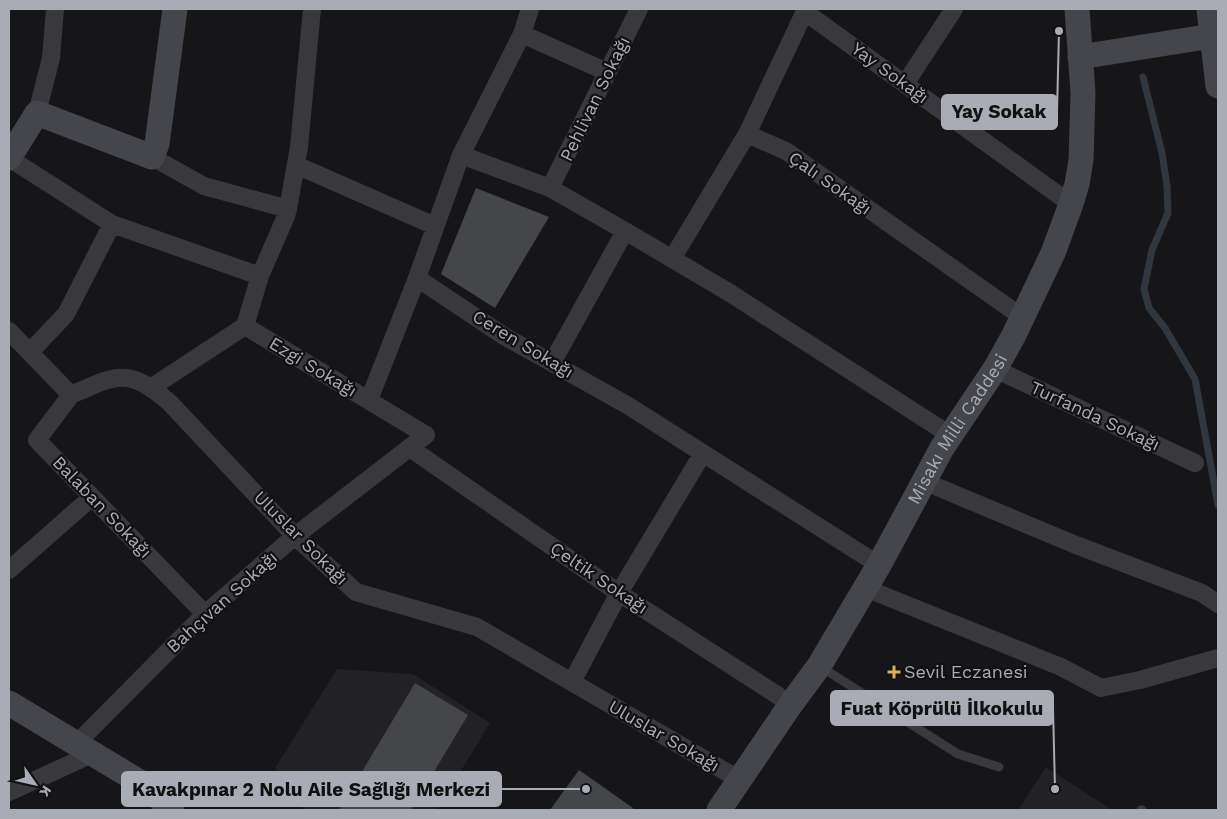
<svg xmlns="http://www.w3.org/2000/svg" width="1227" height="819" viewBox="0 0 1227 819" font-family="'Work Sans',sans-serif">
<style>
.built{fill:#222224}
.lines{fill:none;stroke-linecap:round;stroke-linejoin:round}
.stream{stroke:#30373e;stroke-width:7}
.building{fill:#454649}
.lane{stroke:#39393d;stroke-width:9}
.street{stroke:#39393d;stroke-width:18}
.secondary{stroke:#45464b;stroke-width:25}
.poi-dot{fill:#dab24a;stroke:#111012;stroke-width:2}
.labels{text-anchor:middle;stroke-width:4.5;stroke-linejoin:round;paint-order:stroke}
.street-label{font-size:18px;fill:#a9acb5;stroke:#111012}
.poi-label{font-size:18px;fill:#a9acb5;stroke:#111012;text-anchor:start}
.leader{fill:none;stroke:#a9acb5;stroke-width:2}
.callout-dot{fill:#a9acb5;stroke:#111012;stroke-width:2}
.callout{fill:#a9acb5;stroke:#a9acb5;stroke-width:2}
.callout-label{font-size:19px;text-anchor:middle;font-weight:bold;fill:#111}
</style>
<rect width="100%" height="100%" fill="#161517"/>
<!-- built -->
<path class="built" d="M337,669L413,674L490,723L437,810H304L275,768Z
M1046,767L1112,810H1018Z"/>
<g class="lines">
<!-- stream -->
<path class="stream" d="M1143,77L1162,153L1167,186L1168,213L1152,250L1144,289L1149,308L1165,328L1195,379L1218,505"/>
</g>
<!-- building -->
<path class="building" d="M476,188L549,217L495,308L441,274Z
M415,683L468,715L411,810H339Z
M579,770L633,808L632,810H550Z"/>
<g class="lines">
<!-- lane -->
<path class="lane" d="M821,667L958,754L999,767
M1141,810H1142"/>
<!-- street -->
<path class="street" d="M530,9L522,34L461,155L417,278L504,336L627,405L879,565
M805,12L1071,204
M522,34L607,72
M905,84L954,9
M37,113L51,58L55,9
M747,134L786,151L1022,317
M461,155L550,188L625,231L552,363
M152,157L204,186L288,209
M9,158L112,224L260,276L286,216L288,209L299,147L312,9
M296,165L435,226
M550,188L639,9
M625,231L730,293L950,435
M672,259L747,134L806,9
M9,331L71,395C118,374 128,367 170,403L295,536L356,592L477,627L740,780
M30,352L66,314L112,224
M995,369L1195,463
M152,387L245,326
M71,395L37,440L205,614
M369,400L417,278
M410,448L619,593L791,704
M923,481L1076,545L1202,593L1218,604
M9,570L92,497
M865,588L1061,667L1101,688L1140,680L1218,658
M572,682L619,593L703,453
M76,744L205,614L295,536L426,435L245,326L260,276
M9,792L92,754"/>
<!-- secondary -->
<g class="secondary">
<path d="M1209,9L1218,86"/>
<path d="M1080,57L1212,36"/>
<path d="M9,158L37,113L152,157L157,144L175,9"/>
<path d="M9,703L148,787L172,810"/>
<path id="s1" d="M719,810L791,704L819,666L879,565L942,448L995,369L1014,335L1053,253L1071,204L1077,184L1081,160L1083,93L1077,9"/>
</g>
</g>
<!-- markers -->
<path class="poi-dot" d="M891.5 664.5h5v5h5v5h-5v5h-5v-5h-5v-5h5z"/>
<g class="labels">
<!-- street labels -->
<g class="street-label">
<text transform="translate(890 73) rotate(36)" y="6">Yay Sokağı</text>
<text transform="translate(595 99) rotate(-64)" y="6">Pehlivan Sokağı</text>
<text transform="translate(830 183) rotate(35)" y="6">Çalı Sokağı</text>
<text transform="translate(523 344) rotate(31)" y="6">Ceren Sokağı</text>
<text transform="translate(313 367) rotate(31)" y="6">Ezgi Sokağı</text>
<text transform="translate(1095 416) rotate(25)" y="6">Turfanda Sokağı</text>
<text dy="6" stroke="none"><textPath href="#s1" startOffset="450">Misakı Milli Caddesi</textPath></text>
<text transform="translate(102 507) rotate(46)" y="6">Balaban Sokağı</text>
<text transform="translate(301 538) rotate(45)" y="6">Uluslar Sokağı</text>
<text transform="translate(599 578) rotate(34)" y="6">Çeltik Sokağı</text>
<text transform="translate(222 602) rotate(-42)" y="6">Bahçıvan Sokağı</text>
<text transform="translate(664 736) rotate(30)" y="6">Uluslar Sokağı</text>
</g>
<!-- poi labels -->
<g class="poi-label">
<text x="904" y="678">Sevil Eczanesi</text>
</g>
</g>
<!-- callouts -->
<path class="leader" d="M1059 31L1057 112M1055 789L1053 708M586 789L501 789"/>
<g class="callout-dot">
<circle cx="1059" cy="31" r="5"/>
<circle cx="1055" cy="789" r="5"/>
<circle cx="586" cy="789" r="5"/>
</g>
<g class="callout">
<rect x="942" y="95" width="115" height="34" rx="5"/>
<rect x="831" y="691" width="222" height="34" rx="5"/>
<rect x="122" y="772" width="379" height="34" rx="5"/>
</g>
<g class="callout-label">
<text x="999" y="118">Yay Sokak</text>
<text x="942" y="715">Fuat Köprülü İlkokulu</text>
<text x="311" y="796">Kavakpınar 2 Nolu Aile Sağlığı Merkezi</text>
</g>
<!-- border -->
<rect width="1227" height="819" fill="none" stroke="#a9acb5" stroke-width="20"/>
<!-- north arrow -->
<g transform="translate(35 784) rotate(124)" stroke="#111012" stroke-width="4" paint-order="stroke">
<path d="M0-4L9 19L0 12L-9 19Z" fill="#a9acb5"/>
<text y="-8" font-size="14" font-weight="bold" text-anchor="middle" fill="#a9acb5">K</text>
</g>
</svg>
